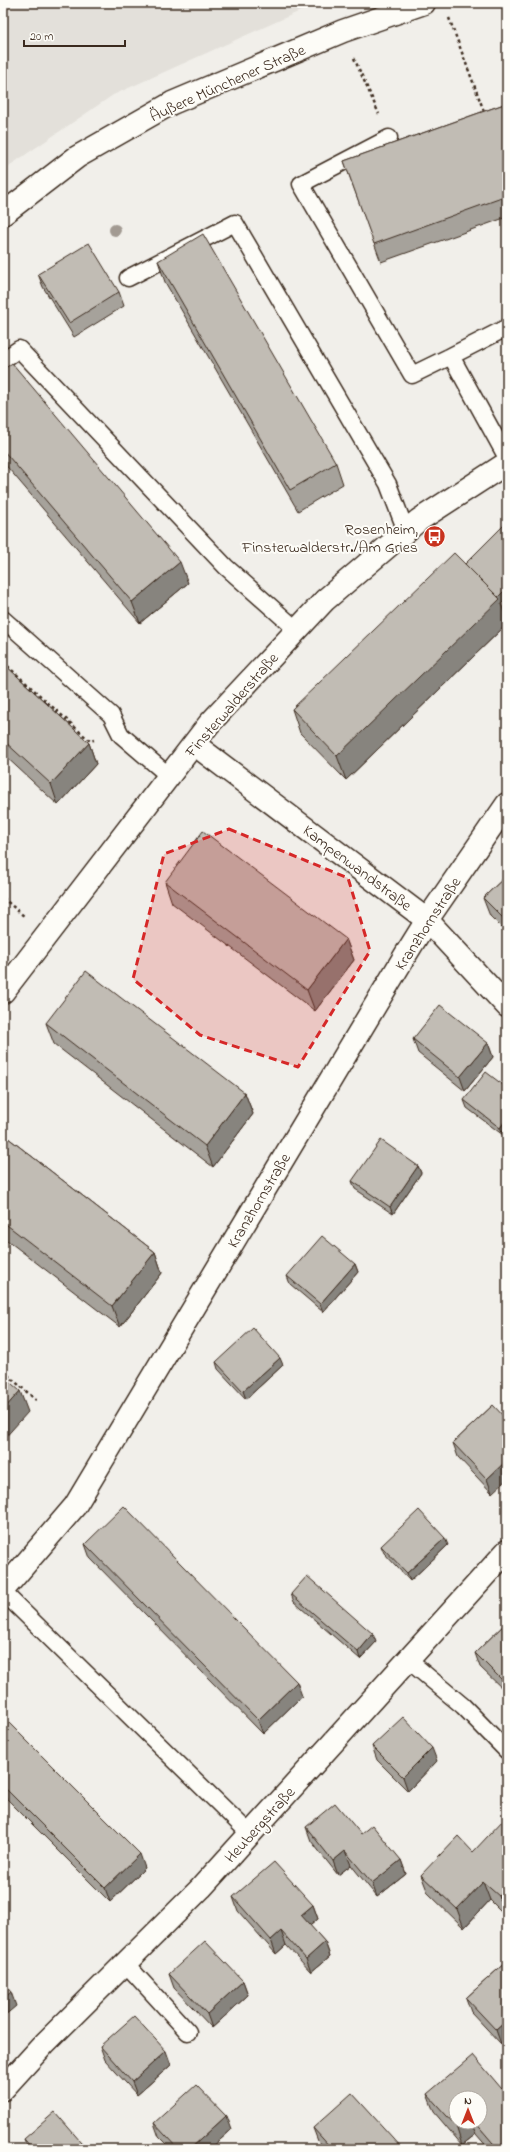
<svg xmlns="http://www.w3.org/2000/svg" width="510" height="2152" viewBox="0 0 510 2152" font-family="'Indie Flower',sans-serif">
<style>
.built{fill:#e3e0da}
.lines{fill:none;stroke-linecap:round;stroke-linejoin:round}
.service-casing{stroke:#3b2a1e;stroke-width:19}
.minor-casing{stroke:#3b2a1e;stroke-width:25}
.secondary-casing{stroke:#3b2a1e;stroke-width:25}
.path{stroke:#3b2a1e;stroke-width:2.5;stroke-dasharray:3 3;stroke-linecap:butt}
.service{stroke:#fdfcf7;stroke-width:16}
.minor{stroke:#fdfcf7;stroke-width:22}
.secondary{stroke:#fdfcf7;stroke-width:22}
.tree{fill:#a29a92}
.wall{fill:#a6a29b;stroke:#3b2a1e;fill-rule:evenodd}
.shaded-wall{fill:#87847e;stroke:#3b2a1e}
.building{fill:#c1bcb4;stroke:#3b2a1e}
.marked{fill:#d62828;fill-opacity:0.2;stroke:#d62828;stroke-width:3;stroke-dasharray:8 5;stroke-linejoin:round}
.labels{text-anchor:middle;stroke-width:4;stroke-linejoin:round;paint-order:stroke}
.street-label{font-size:16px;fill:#3b2a1e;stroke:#fdfcf7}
.poi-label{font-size:16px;fill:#3b2a1e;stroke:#fdfcf7;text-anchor:end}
</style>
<rect width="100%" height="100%" fill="#f1efea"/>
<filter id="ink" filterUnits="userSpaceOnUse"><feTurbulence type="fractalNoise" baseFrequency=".025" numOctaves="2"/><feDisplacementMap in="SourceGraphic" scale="8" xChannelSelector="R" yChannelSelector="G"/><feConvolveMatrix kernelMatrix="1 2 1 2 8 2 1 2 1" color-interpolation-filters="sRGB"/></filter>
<g filter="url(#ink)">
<!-- built -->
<path class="built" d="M3,3H318L113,95L3,170Z"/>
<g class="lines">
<defs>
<path id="service" d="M389,138L301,184L412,375L451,356
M128,278L235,223L388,484L406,531
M506,328L451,356L507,458
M3,360L19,349L226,567L297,630
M3,619L111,715L121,735L169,776
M3,1592L250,1834
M408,1660L463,1706L507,1751
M125,1963L188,2032"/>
<path id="minor" d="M194,744L427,920L507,1006
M3,992L209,724L297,630L325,600L419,520L507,463
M3,1590L75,1506L406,954L427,920L507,804
M3,2089L44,2044L201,1888L507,1551"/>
<path id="secondary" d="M3,214L77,157L172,103L343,31L424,3"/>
</defs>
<!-- service casing -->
<use href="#service" class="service-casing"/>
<!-- minor casing -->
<use href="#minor" class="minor-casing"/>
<!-- secondary casing -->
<use href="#secondary" class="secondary-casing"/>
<!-- path -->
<path class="path" d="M449,18L485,114
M354,58L379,114
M3,662L90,741L94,740
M3,898L25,917
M3,1371L36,1400"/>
<!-- service -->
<use href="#service" class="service"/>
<!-- minor -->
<use href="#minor" class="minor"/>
<!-- secondary -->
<use href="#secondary" class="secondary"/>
</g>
<!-- trees -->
<circle class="tree" cx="115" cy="230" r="6"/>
<!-- wall -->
<path class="wall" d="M507,103V217L381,262L344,161Z
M158,261L336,463L343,484L298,511L165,282Z
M38,274L119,292L124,306L74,337L43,287Z
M3,370L188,583L140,623L3,462Z
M501,604L507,619V624L346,780L300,733L292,709Z
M3,663L89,743L96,764L58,805L3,754Z
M507,875V933L490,916L483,898Z
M165,882L346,939L354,960L315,1011L172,903Z
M46,1023L245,1093L253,1114L213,1167L54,1044Z
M413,1039L488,1043L493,1057L465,1091L418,1053Z
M507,1088V1130L503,1135L467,1108L464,1100Z
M3,1134L155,1252L162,1273L120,1327L3,1237Z
M418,1166L421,1173L393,1214L355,1189L352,1181Z
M355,1264L358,1272L323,1312L290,1284L287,1276Z
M216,1362L283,1365L246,1399L218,1369Z
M493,1405L492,1493L458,1457L453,1443Z
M85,1544L302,1696L263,1734L90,1558Z
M448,1545L410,1581L384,1553L381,1546Z
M291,1594L376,1642L360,1659L294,1602Z
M507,1622V1693L480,1667L475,1653Z
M3,1717L145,1868L110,1902L3,1795Z
M372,1746L437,1761L408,1791L377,1760Z
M507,1822V1913L505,1915L490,1900L464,1928L428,1893L421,1875L473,1852Z
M306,1827L361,1834L401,1860L406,1874L377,1897L351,1865L338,1875L311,1841Z
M233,1897L313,1905L318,1919L310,1926L325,1942L330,1956L311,1972L286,1945L276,1954L238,1911Z
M507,1961L501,2044L471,2012L466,1998Z
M169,1974L243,1981L248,1995L212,2028L174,1988Z
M100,2046L171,2065L137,2095L105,2060Z
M427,2094L507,2095V2149H489L476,2134L462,2145L434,2112ZM480,2098V2122H456Z
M154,2123L231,2130L210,2149H171L159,2137Z
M313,2128L403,2149H324L318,2141Z
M24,2139L87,2149H28Z"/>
<!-- shaded-wall -->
<path class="shaded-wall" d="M180,562L188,583L140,623L132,602Z
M507,588V598L501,604L507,619V624L346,780L337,756Z
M89,743L96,764L58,805L51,784Z
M346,939L354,960L315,1011L307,990Z
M488,1043L493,1057L465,1091L460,1077Z
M245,1093L253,1114L213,1167L205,1146Z
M507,1118V1130L503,1135L500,1128Z
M418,1166L421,1173L393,1214L390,1207Z
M155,1252L162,1273L120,1327L112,1306Z
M355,1264L358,1272L323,1312L320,1304Z
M280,1358L283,1365L246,1399L243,1391Z
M20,1391L28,1412L3,1440V1410Z
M507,1460V1479L492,1493L487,1479Z
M445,1538L448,1545L410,1581L407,1573Z
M373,1634L376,1642L360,1659L358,1652Z
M297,1682L302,1696L263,1734L258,1720Z
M432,1748L437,1761L408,1791L403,1777Z
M345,1851L351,1865L338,1875L333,1861Z
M140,1854L145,1868L110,1902L105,1888Z
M401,1860L406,1874L377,1897L372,1883Z
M483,1882L490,1900L464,1928L457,1909Z
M507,1888V1913L505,1915L499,1896Z
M313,1905L318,1919L306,1929L301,1915Z
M281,1931L286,1945L276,1954L271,1940Z
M325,1942L330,1956L311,1972L306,1959Z
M243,1981L248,1995L212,2028L207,2014Z
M11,1992L16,2006L3,2017V1999Z
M507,2020V2039L501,2044L496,2030Z
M166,2051L171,2065L137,2095L132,2082Z
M226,2116L231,2130L210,2149H190Z
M461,2122H471L476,2134L462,2145L456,2126Z"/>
<!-- building -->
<path class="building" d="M507,103V196L374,244L344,161Z
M203,234L336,463L290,490L158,261Z
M89,243L119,292L69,323L38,274Z
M12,363L180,562L132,602L3,450V370Z
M507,522V588L498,597L465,564Z
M454,553L500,599L337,756L292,709Z
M3,663L89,743L51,784L3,740Z
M203,831L346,939L307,990L165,882Z
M507,875V922L483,898Z
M86,971L245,1093L205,1146L46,1023Z
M440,1005L488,1043L460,1077L413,1039Z
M486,1072L507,1088V1118L500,1128L464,1100Z
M3,1134L155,1252L112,1306L3,1222Z
M381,1140L418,1166L390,1207L352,1181Z
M322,1236L355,1264L320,1304L287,1276Z
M253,1328L280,1358L243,1391L216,1362Z
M3,1376L20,1391L3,1410Z
M493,1405L507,1420V1460L487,1479L453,1443Z
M124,1506L297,1682L258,1720L85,1544Z
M419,1510L445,1538L407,1573L381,1546Z
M307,1576L373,1634L358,1652L291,1594Z
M507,1622V1685L475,1653Z
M3,1717L140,1854L105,1888L3,1786Z
M403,1717L432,1748L403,1777L372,1746Z
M335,1803L361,1834L372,1825L401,1860L372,1883L345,1851L333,1861L306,1827Z
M504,1819L507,1822V1888L499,1896L483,1882L457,1909L421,1875L458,1836L473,1852Z
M274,1862L313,1905L301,1915L325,1942L306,1959L281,1931L271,1940L233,1897Z
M205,1941L243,1981L207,2014L169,1974Z
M507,1961V2020L496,2030L466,1998Z
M3,1983L11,1992L3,1999Z
M134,2016L166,2051L132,2082L100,2046Z
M473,2055L507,2095V2149H498L475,2122H480V2098H456V2122H461L456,2126L427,2094Z
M196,2085L226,2116L190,2149H178L154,2123Z
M352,2093L403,2149H332L313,2128Z
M55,2112L87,2149H33L24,2139Z"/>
</g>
<!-- marked area -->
<path class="marked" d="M229,829L348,878L370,951L298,1067L200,1035L133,979L164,854Z"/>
<!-- icons -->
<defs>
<symbol id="bus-disc" viewBox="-11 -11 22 22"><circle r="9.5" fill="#c8321e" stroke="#fdfcf7"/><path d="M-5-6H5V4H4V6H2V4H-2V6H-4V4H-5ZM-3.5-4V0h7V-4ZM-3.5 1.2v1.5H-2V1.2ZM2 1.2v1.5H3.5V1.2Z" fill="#fff"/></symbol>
</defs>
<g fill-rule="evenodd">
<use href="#bus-disc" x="422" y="524" width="25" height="25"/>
</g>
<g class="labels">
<!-- street labels -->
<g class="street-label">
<text transform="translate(227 82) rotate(-24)" y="6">Äußere Münchener Straße</text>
<text transform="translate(231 704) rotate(-49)" y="6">Finsterwalderstraße</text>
<text transform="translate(358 867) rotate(37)" y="6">Kampenwandstraße</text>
<text transform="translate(427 923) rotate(-57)" y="6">Kranzhornstraße</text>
<text transform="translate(258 1200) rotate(-59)" y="6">Kranzhornstraße</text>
<text transform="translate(259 1824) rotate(-48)" y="6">Heubergstraße</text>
</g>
<!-- poi labels -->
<g class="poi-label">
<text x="418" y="534">Rosenheim,<tspan x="418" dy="18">Finsterwalderstr./Am Gries</tspan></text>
</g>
</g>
<!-- margin -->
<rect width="510" height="2152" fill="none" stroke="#fdfcf7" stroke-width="16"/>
<rect x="8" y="8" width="494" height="2136" fill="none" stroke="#3b2a1e" stroke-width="1.5" filter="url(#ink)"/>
<!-- north arrow -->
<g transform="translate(468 2110)"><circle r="19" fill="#fdfcf7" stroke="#afa8a0"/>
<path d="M0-3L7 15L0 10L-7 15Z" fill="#c8321e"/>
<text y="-6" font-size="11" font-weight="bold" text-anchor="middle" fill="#3b2a1e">N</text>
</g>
<!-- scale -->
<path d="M24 40v6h101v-6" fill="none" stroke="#3b2a1e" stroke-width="2"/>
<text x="30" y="40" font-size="12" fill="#3b2a1e" stroke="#fdfcf7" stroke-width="3" paint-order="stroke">20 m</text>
</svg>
